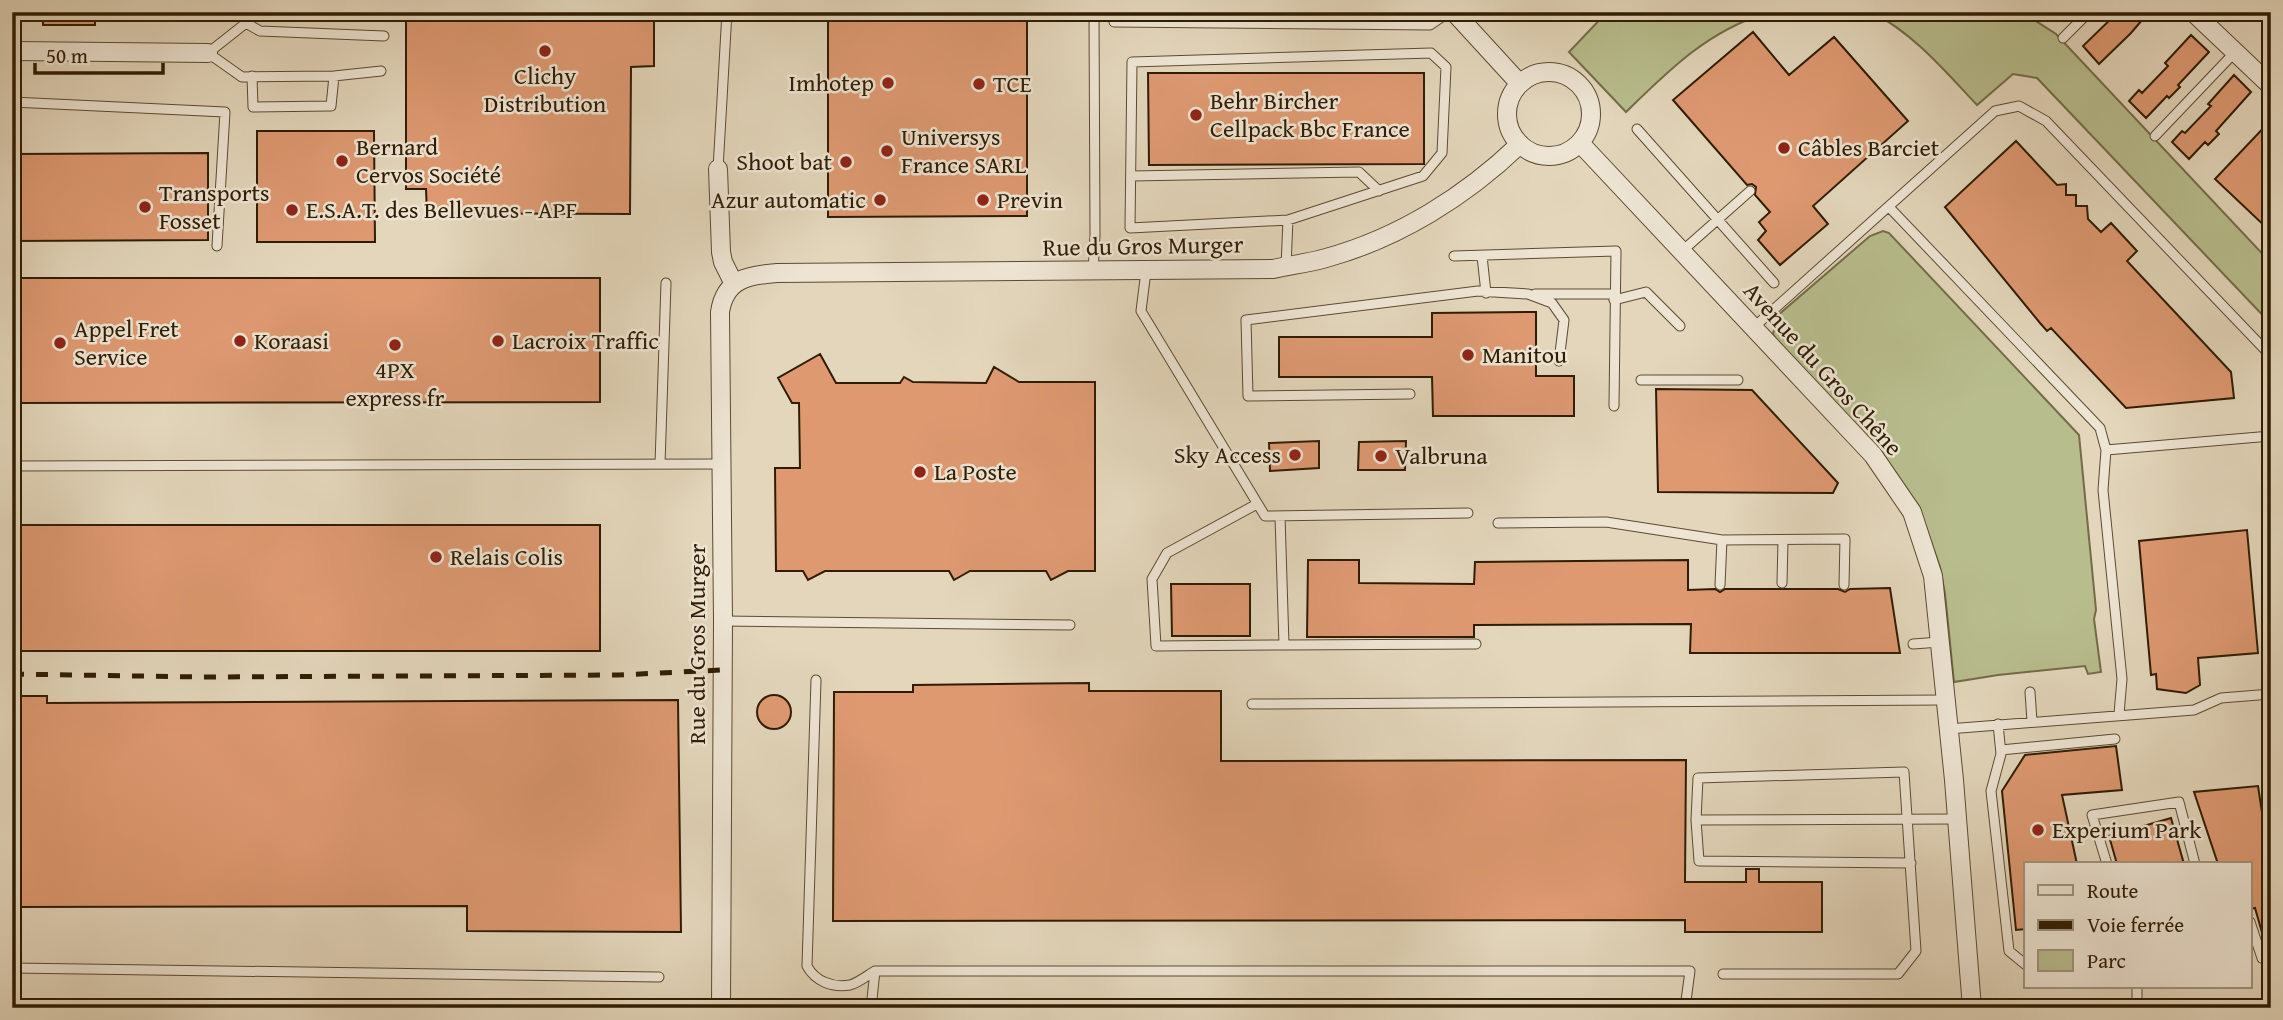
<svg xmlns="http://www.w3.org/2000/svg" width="2283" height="1020" viewBox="0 0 2283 1020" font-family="'Gentium Book Plus',serif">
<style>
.green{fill:#b8bd8d;stroke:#746c48;stroke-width:2}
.building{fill:#de9971;stroke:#301c04;stroke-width:2}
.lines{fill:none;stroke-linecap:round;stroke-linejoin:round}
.service-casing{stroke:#5d4a32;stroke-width:11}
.minor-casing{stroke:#5d4a32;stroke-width:20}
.service{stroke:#ede4d3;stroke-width:9}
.minor{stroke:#ede4d3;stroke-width:18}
.rail{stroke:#301c04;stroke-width:5;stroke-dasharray:12 12;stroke-linecap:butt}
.poi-dot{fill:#8f2418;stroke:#ede4d3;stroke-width:2.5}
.labels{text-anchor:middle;stroke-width:5;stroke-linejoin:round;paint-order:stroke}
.poi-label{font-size:24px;fill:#301c04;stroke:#ede4d3;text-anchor:start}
.street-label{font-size:24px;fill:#301c04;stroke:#ede4d3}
</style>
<rect width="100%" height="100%" fill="#e3d6bb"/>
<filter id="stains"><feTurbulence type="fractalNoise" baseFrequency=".00286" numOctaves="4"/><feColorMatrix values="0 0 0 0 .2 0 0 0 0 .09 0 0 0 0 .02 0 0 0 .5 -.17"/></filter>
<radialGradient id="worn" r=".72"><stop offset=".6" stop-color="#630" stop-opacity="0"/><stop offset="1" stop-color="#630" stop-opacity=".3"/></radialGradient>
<!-- green -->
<path class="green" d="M1607,12H1768C1707,32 1671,68 1626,112L1569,52Z
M1872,12H2022L2056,34L2271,263V324L2037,78L2013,74L1977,105C1944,70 1915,35 1872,12Z
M1883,231L1889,233L2079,435L2096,610L2094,619L2101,672L2088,674L2085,666L1998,675L1954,682L1945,594L1940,567L1923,519L1775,338L1773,334L1777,316L1870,236Z"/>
<!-- building -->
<path class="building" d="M43,12H95V25H43Z
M406,12H654V66L631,67L630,214L427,213L426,189H406Z
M828,12H1027V216L828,217Z
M2118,12H2149L2131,33L2099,64L2083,46Z
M1753,32L1789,75L1834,37L1908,121L1813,206L1828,224L1780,265L1758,240L1766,231L1759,222L1770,212L1755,195L1756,187L1752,184L1747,185L1673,100Z
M2191,35L2209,52L2178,85L2180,87L2169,98L2167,96L2146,118L2129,101L2139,90L2142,93L2168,66L2165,63Z
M1148,73H1424V164L1149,165Z
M2234,75L2251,92L2216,131L2219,134L2208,145L2205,142L2189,159L2172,142L2182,131L2185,133L2211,106L2208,104Z
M2271,120V232L2215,179Z
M257,131H374L375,242H257Z
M2016,141L2057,185L2066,184V195H2076V206H2087L2088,219L2101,232L2111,223L2137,251L2127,261L2231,372L2234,398L2126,408L2051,328L2047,331L2040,323L1945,207Z
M208,153V240L12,241V154Z
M12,278H600V402L12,403Z
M1536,312V376H1574V416H1433L1432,377H1279V337H1432V313Z
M820,354L836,383H900L904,377L913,382L986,383L994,367L1019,382H1095V571H1068L1051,580L1046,571H970L954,580L949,571H825L808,580L803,571H776L775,468H800L799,403H792L778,378Z
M1656,389L1752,390L1838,483L1833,493L1658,492Z
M1319,441V468L1270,471L1269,443Z
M1406,441L1405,470H1358L1359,442Z
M12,525H600V651H12Z
M2247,530L2258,653L2198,658L2200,685L2186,693L2157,689L2156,674L2151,675L2139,541Z
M1308,560H1359V583L1474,584L1475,562L1688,560V590L1715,589L1720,592L1725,589H1838L1845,592L1850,589L1890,588L1900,653H1690L1691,624L1474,625V637H1307Z
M1171,584H1250V636H1172Z
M1089,683V691H1221V761L1686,760L1685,882H1746V869H1759V882H1822V932H1685V920L833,921L834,692H913V685Z
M757 712a17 17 0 1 1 34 0a17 17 0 1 1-34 0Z
M12,696H47V703L678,700L681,932L467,931V906L12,907Z
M2116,746L2122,790L2062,795L2077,864H2026V929L2016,930L2002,791L2025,755Z
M2258,786L2266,839H2271V950H2267L2255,908L2250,909V864H2218L2194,792Z
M2171,818L2184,864H2117L2109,836Z"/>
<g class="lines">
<defs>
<path id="service" d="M241,12L246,23L208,53L242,77L334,76L381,71
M1114,22L1430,25L1449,12
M246,23L260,31L384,36
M2063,38L2089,12
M252,76L253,107L331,106L334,76
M12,102L225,112L217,246
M1637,129L1774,283
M2155,136L2236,51
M718,169L727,12
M1131,176L1359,172L1379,191
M1889,207L2100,428L2106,450L2103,490L2122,679L2119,714
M1681,252L1750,191
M1454,256L1616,251L1614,406
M1482,256L1486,293
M1286,266L1288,220L1130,228L1132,62L1431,53L1446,67L1442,153L1423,176L1288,220
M1146,271L1141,311L1265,516L1468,513
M1093,272L1095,235L1094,12
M1535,294H1614
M1614,300L1646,292L1680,326
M1753,328L1995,111L2019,106L2046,121L2271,356
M1641,380H1738
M1410,394L1248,396L1246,320L1478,291L1528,294L1552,303L1564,320L1559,361
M2106,450L2271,436
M660,464L666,283
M12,466L722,464
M1257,504L1167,553L1152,579L1156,646L1284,645
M1280,516L1284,645L1476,644
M1498,523L1606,522L1722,540L1845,539L1844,585
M1782,583L1783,540
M1720,585L1722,540
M723,621L1070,625
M1913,644L1940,642
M816,680L807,966C815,981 832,988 850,985C858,983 868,975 875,971H1690L1685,1008
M2030,692L2032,721
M1252,704L1945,700
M1998,724L2001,754L1991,791L2009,951L2026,965
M1948,729L2194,710L2221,698L2271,694
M2001,750L2115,739
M1696,820L1699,861L1911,863
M2107,864L2092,815L2179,802L2195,864
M2250,922L2262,958L2271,957
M12,968L659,977
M1723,974H1898L1916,951C1912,891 1908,831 1904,772L1698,778L1696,820L1957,819
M871,1008L875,971
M2137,1008V987"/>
<path id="minor" d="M1454,12L1520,84
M2193,12L2271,86
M12,51L208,53
M1507 114a42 42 0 1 1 84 0a42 42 0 1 1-84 0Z
M1580,143L1873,455L1912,512L1933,576L1954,780L1972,1008
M718,169L721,252L723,262L734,284
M721,1008L723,621L720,312C725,279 748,275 777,273L1273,269C1291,265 1309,263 1326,258C1399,238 1466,196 1520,144"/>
</defs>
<!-- service casing -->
<use href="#service" class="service-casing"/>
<!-- minor casing -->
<use href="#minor" class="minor-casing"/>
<!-- service -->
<use href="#service" class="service"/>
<!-- minor -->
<use href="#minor" class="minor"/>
<!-- rail -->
<path class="rail" d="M12,674L202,677L618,675L722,670"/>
</g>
<!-- markers -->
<g class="poi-dot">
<circle cx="545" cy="51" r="7"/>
<circle cx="888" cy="83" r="7"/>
<circle cx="979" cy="84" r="7"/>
<circle cx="1196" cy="115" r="7"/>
<circle cx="1784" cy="148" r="7"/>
<circle cx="887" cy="151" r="7"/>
<circle cx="342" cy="161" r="7"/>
<circle cx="846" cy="162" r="7"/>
<circle cx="880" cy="200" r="7"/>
<circle cx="983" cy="200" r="7"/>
<circle cx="145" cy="207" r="7"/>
<circle cx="292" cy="210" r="7"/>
<circle cx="240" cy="341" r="7"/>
<circle cx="498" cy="341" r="7"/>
<circle cx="60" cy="343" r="7"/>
<circle cx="395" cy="345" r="7"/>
<circle cx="1468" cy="355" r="7"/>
<circle cx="1295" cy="455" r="7"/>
<circle cx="1381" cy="456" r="7"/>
<circle cx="920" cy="472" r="7"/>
<circle cx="436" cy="557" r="7"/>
<circle cx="2038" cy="830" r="7"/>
</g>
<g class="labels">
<!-- poi labels -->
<g class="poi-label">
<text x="545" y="84" text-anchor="middle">Clichy<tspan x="545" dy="28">Distribution</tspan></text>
<text x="874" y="91" text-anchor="end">Imhotep</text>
<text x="993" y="92">TCE</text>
<text x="1210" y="109">Behr Bircher<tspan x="1210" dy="28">Cellpack Bbc France</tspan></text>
<text x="901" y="145">Universys<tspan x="901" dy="28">France SARL</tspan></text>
<text x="356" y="155">Bernard<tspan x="356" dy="28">Cervos Société</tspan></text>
<text x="1798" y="156">Câbles Barciet</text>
<text x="832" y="170" text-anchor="end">Shoot bat</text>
<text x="159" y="201">Transports<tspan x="159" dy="28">Fosset</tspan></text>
<text x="866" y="208" text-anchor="end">Azur automatic</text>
<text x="997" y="208">Previn</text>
<text x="306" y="218">E.S.A.T. des Bellevues - APF</text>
<text x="74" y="337">Appel Fret<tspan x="74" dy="28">Service</tspan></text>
<text x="254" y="349">Koraasi</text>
<text x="512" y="349">Lacroix Traffic</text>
<text x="1482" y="363">Manitou</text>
<text x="395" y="378" text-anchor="middle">4PX<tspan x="395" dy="28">express fr</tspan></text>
<text x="1281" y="463" text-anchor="end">Sky Access</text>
<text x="1395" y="464">Valbruna</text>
<text x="934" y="480">La Poste</text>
<text x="450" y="565">Relais Colis</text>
<text x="2052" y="838">Experium Park</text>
</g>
<!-- street labels -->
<g class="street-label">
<text transform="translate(1143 246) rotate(-1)" y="8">Rue du Gros Murger</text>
<text transform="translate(1823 369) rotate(48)" y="8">Avenue du Gros Chêne</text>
<text transform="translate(697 644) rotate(-90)" y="8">Rue du Gros Murger</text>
</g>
</g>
<!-- margin -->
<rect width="2283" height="1020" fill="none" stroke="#e3d6bb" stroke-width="42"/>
<rect x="14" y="14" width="2255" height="992" fill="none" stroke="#301c04" stroke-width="3.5"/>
<rect x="21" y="21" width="2241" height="978" fill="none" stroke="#301c04" stroke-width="2"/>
<!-- legend -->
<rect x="2024" y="862" width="228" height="126" fill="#ede4d3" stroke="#a19480" stroke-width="2"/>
<rect x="2038" y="885" width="35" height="10" fill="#ede4d3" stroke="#a19480" stroke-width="2"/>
<text x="2087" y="898" font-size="21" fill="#301c04">Route</text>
<rect x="2038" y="920" width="35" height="10" fill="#301c04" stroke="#a19480" stroke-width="2"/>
<text x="2087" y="932" font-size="21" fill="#301c04">Voie ferrée</text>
<rect x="2038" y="950" width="35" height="21" fill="#b8bd8d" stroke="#a19480" stroke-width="2"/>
<text x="2087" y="968" font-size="21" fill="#301c04">Parc</text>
<!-- scale -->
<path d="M35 63v10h128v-10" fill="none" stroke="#301c04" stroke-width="3.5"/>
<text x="46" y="63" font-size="21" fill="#301c04" stroke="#ede4d3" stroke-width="5" paint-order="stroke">50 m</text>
<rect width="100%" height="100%" filter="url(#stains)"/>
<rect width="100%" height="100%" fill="url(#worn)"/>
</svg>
